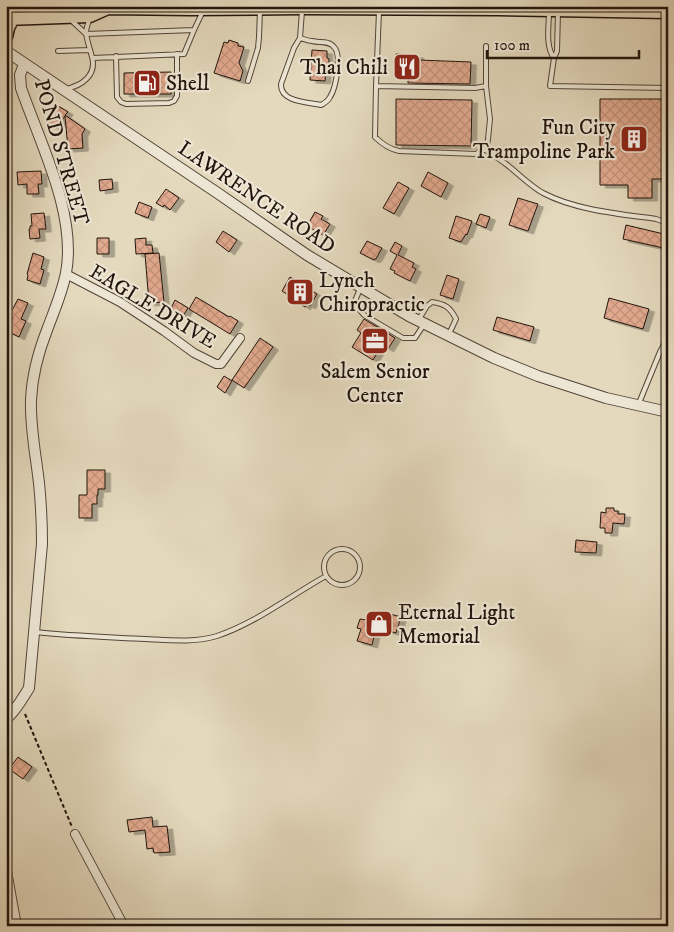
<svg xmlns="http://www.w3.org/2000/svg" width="674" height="932" viewBox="0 0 674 932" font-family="'IM FELL DW Pica',serif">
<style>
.building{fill:url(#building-cross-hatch);stroke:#21140d;filter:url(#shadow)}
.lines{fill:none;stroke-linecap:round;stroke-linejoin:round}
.service-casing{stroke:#524539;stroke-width:6}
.minor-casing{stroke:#524539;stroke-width:10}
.tertiary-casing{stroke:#524539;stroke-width:12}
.primary-casing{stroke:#21140d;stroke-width:15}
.path{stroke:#21140d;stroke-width:2;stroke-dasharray:4 2.5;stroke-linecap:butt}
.service{stroke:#ede6d4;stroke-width:4}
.minor{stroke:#ede6d4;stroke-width:8}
.tertiary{stroke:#ede6d4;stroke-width:10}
.primary{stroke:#e4d9bd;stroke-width:12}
.labels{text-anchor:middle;stroke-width:4.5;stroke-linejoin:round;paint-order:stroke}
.poi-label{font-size:21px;fill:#21140d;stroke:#ede6d4;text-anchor:start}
.street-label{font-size:21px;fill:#21140d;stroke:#ede6d4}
</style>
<defs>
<pattern id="building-cross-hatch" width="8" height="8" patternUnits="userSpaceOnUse" patternTransform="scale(1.25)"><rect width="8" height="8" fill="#e2aa8f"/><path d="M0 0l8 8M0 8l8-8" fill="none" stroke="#c2917a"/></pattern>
<filter id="shadow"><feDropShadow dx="5.5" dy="3" stdDeviation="0" flood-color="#0004"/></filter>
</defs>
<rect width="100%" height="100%" fill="#e4d9bd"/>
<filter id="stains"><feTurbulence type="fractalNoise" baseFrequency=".004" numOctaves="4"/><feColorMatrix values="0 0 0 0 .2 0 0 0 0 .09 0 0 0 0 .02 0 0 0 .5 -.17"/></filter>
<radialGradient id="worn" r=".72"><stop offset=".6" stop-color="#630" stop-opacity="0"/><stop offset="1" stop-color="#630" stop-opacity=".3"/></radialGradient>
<!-- building -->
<path class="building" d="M229,40L238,43V46L244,47L239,63L243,71L240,81L214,73L224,42L228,43Z
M312,50L327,51V58L329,59V69L326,68L325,81L310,80Z
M396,54L418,55V60L471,62L470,84L408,83V75H396Z
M171,72V94H124V73Z
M396,99L472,100L471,146L396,145Z
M600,99H668V179H652V198H628V185H600Z
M55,104L68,112L65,115L85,129L82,134L83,148L68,149L65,116L56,129L45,120Z
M41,171L42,184H38L39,194H27V184L18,185L17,172Z
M428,172L448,183L441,197L421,186Z
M112,179L113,189L100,191L99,180Z
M398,182L409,188L394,214L383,208Z
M166,189L179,198L170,210L164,205L163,207L156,203Z
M518,198L538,204L528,231L509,225Z
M139,202L152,207L148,218L135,213Z
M315,212L323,216L321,219L330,224L323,235L307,226Z
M44,213L46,229H39L40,238L30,239L29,229H30V226H32L31,214Z
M480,214L490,217L486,228L476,224Z
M456,216L472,221L467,235L466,234L461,242L449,238Z
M626,225L668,235V249L623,239Z
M223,231L237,240L229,252L216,242Z
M97,238H109V254H97Z
M146,238V245H152L153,253L136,254L135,239Z
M367,241L382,248L376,259H374V260L360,253Z
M395,242L402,246L398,255L414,263L412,267L416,269L410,281L394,273L395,271L390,269L397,255L390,251Z
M33,253L44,257L41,269L44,270L40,284L27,280L28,275L27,274Z
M159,253L164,302L149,303L145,254Z
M447,275L459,279L453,299L440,295Z
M290,277L317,294L310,306L307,304L305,307L292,299L293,298L282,291Z
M196,297L229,317L230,316L238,321L230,334L189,309Z
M609,298L649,309L643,329L604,318Z
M18,299L28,303L21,319L26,321L19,337L7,331L13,318L9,316Z
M175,300L188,308L183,316L172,309V306Z
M497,317L534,327L530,341L493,330Z
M364,319L395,338L388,349L382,345L373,360L352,347L361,333L357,330Z
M260,338L273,347L244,388L232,380Z
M224,376L232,381L225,393L217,387Z
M87,470H105V489H98V495H97V504H92V518H79V495H87Z
M606,508H614V511H618V514H625L624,524L613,523L612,533H605V528H600L601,512L606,513Z
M576,540L597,542L596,553L575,552Z
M379,611L401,617L396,633L382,629L381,634L375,632L372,645L357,641L361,629L357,628L360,619L366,620L367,617L372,618L373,615L377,616Z
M18,757L32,767L23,779L9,769Z
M152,817L153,827L167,826L170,852L154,853L153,848L147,849L145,830L129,832L127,820Z"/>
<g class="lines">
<defs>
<path id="service" d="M379,11L376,86L375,137C382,144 389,149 399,151L476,154L484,149L487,145L488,139L490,119L486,86V46
M549,12C549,26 545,46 554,58
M558,12L557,51L554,58L550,86L668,88
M72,21L86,34L194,30L203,11
M300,38C304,39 308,41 312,41C319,43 329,40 334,47C342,55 336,88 330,97C328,101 325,103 321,105C307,102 280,102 281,84L294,48L300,38L302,11
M58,51L90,50
M116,56L117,97L121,102L126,104L169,103L174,101L177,96V54
M93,58L184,54L194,30
M248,81L258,48L259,37L260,10
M376,86L475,88L486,86
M65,89C82,86 97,75 92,57C90,49 87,41 86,33C86,28 88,23 90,18
M484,149C492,154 499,159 506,164C519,174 529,185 543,193C575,210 620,214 656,219L668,223
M360,289L354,303L364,315L403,338H415L423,326
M419,319L427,306L432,302C445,304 450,307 456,319L449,334
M639,403L660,352L668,337
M324 567a18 18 0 1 1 36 0a18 18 0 1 1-36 0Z
M35,632C71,636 108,637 145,639C168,640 194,643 217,636C256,623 290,596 326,576"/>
<path id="minor" d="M66,274L120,302L164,331L194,353L216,364H221L240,338
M75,834L124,926"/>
<path id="tertiary" d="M6,51L219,194L307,255L409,316L494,358L538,376L606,398L668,412
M6,719C16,711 22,699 29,688L42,544C42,523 41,503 39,483C36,456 30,428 31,400C32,376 38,353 47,330C54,311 62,293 66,273C77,214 40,143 21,88L20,75L24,64
M6,871L16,926"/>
<path id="primary" d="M97,6L108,8L192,9L302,8L499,9L668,12
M6,19L90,16L108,8
M6,37L8,28L13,18"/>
</defs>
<!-- service casing -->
<use href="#service" class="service-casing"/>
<!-- minor casing -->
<use href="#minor" class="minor-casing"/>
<!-- tertiary casing -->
<use href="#tertiary" class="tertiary-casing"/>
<!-- primary casing -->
<use href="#primary" class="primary-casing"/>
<!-- path -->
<path class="path" d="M25,714L72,827"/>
<!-- service -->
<use href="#service" class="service"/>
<!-- minor -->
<use href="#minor" class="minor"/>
<!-- tertiary -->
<use href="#tertiary" class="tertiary"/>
<!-- primary -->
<use href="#primary" class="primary"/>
</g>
<!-- icons -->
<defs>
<symbol id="restaurant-square" viewBox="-11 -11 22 22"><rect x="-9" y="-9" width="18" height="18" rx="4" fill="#8f2418" stroke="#ede6d4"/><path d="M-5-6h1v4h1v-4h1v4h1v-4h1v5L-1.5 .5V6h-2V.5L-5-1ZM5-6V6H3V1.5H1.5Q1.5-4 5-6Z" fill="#fff"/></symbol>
<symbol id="fuel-square" viewBox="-11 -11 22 22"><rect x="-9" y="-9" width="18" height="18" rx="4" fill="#8f2418" stroke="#ede6d4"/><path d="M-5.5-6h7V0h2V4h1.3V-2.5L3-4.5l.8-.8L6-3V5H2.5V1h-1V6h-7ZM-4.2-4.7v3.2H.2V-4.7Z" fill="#fff"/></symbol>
<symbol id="building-square" viewBox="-11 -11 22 22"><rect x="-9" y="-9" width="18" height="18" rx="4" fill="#8f2418" stroke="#ede6d4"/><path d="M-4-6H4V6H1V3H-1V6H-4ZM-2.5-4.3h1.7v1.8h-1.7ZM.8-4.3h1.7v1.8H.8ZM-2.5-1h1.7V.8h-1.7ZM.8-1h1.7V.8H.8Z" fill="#fff"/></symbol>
<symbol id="office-square" viewBox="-11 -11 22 22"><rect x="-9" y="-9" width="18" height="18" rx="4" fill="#8f2418" stroke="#ede6d4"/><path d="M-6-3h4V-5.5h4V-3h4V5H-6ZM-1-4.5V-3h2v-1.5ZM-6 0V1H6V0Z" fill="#fff"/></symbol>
<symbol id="shop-square" viewBox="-11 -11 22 22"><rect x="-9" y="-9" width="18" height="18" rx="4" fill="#8f2418" stroke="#ede6d4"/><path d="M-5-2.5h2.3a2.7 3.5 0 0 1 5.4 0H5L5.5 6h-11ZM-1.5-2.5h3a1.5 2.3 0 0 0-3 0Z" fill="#fff"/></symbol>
</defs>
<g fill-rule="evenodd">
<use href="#restaurant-square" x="391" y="51" width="32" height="32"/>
<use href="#fuel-square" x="131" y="67" width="32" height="32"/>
<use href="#building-square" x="618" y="123" width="32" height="32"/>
<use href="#building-square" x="284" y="276" width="32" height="32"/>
<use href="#office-square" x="359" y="325" width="32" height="32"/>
<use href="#shop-square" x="363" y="608" width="32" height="32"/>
</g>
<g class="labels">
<!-- poi labels -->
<g class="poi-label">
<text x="388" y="74" text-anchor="end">Thai Chili</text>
<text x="166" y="90">Shell</text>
<text x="615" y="134" text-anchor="end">Fun City<tspan x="615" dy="24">Trampoline Park</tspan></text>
<text x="319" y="287">Lynch<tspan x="319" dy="24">Chiropractic</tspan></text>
<text x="375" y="378" text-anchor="middle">Salem Senior<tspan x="375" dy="24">Center</tspan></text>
<text x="398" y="619">Eternal Light<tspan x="398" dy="24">Memorial</tspan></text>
</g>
<!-- street labels -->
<g class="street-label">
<text transform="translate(62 152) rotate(74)" y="7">POND STREET</text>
<text transform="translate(257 197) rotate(34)" y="7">LAWRENCE ROAD</text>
<text transform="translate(153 306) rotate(31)" y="7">EAGLE DRIVE</text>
</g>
</g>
<!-- margin -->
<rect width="674" height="932" fill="none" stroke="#e4d9bd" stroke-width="25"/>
<rect x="8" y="8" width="659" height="917" fill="none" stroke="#21140d" stroke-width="2.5"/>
<rect x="12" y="12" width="649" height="907" fill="none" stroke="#21140d"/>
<!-- scale -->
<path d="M487 50v8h152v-8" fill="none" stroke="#21140d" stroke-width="2.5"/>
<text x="494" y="50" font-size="15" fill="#21140d" stroke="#ede6d4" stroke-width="4" paint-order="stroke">100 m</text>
<rect width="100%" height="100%" filter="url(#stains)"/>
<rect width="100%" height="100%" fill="url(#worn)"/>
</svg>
